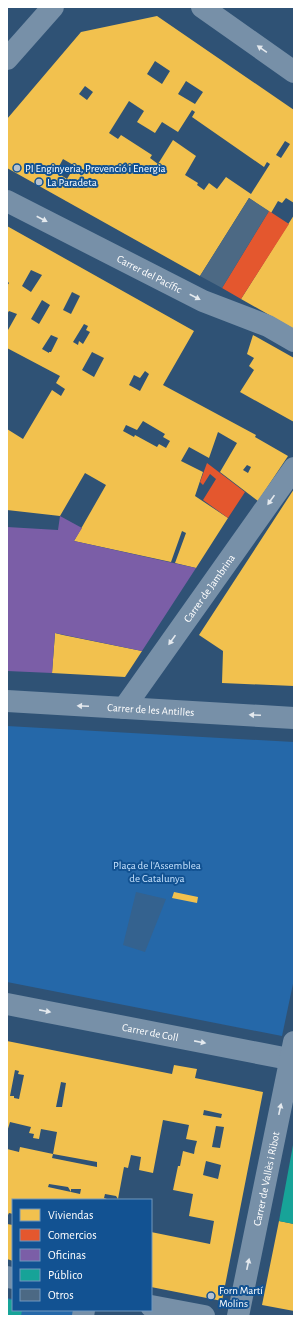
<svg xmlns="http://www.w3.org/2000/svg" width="301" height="1323" viewBox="0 0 301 1323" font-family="'Alegreya Sans',sans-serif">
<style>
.green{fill:#2568a9}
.water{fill:#34628f}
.homes{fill:#f2c14e;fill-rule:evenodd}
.shops{fill:#e4572e}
.offices{fill:#7b5ea7}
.public{fill:#17a398}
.building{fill:#4c6984}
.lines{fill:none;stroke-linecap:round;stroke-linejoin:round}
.minor{stroke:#7790a8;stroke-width:22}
.oneway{fill:#e4e9ee}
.poi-dot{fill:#b6c2cf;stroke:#125292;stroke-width:1.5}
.labels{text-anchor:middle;stroke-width:4;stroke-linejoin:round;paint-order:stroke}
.poi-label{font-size:11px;fill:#fff;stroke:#125292;text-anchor:start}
.street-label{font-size:11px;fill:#fff;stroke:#125292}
.park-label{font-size:11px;fill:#c6e2fd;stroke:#125292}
</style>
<rect width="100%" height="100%" fill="#2f5275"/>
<!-- green -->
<path class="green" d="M7,726L294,742V979L282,1036L7,982Z
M7,1298L13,1299V1310H67L97,1316H7Z"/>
<!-- water -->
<path class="water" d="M136,892L166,899L145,952L123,945Z"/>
<!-- homes -->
<path class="homes" d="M157,16L294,110V203L286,198L282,203L278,201L271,213L249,198L200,276L7,168V119L81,32ZM155,61L170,71L162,84L147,74ZM186,81L203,92L195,104L178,94ZM85,86L93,92L87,100L79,94ZM129,101L144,111L137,122L155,133L162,122L178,132L192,110L195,112L192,117L264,167L267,162L270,164L251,194L226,177L217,189L209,183L204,190L197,185L198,183L185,175L196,156L173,140L158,164L150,158L152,155L121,135L118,139L109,133ZM285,141L290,144L281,158L276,155ZM63,159L75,166L67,179L56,172Z
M294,215V329L241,299Z
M7,226L194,331L163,385L256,435L255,437L288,456L258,501L220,472L237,443L218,432L209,458L189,447L181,461L203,472L195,496L228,518L196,568L175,563L186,533L182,531L171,562L74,541L106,485L85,473L60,516L7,510V429L23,439L52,390L61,396L65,389L56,383L60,376L7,348V329L8,330L17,314L9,311L7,314V286L9,283L7,281ZM31,270L42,275L31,292L22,286ZM72,292L80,296L71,314L63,310ZM42,300L50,305L39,324L31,319ZM84,324L88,326L86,330L90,332L83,344L79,341L78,345L73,342ZM51,335L58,338L51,352H49V353L42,349ZM92,352L104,358L94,377L82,370ZM145,371L149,374L140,391L129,385L134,375L140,378ZM143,421L165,434L163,437L170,441L166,448L159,444L157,447L135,435L134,437L123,431L126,425L137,430ZM247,465L251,467L248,473L243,470Z
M253,335L294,358V422L240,392L254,370L249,366L254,358L247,354Z
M294,489V686L222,683L223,651L199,635Z
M55,633L63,635L142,651L125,677L52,673Z
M174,892L198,897L197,903L172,898Z
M7,1041L172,1074L174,1065L197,1069L195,1078L263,1092L222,1301L151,1287V1232L210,1244L214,1221L189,1216L193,1194L173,1190L178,1166H180L183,1151L194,1154L195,1148L197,1141L186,1139L189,1125L163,1120L153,1173L139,1170L141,1157L131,1155L128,1168L124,1167L118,1199L116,1196L105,1194L104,1198L110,1200H13V1214L9,1213L7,1217V1149L19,1152L20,1147L53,1154L52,1158L97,1167V1162L53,1154L57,1132L41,1129L39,1139L33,1138L34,1134L29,1133L31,1127L10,1122L7,1132ZM15,1070L19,1071L18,1074L24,1075L19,1099L14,1098V1096H10ZM61,1082L66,1083L62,1107H56ZM204,1110L222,1114L221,1118L203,1115ZM216,1126L224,1127L220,1148L212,1147ZM206,1161L221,1165L218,1179L203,1175ZM49,1184L68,1187L71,1192V1189H81L80,1194L71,1192L48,1187Z
M279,1221L294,1224V1311L262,1305Z
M7,1224L13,1225V1261L7,1259Z"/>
<!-- shops -->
<path class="shops" d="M269,211L289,224L241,299L222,288Z
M207,463L245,492L228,518L203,500L216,479L210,474L203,485L200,482Z"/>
<!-- offices -->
<path class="offices" d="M60,516L82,528L74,541L196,568L142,651L55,633L52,673L7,671V527L58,530Z"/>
<!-- public -->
<path class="public" d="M293,1145H294V1224L279,1221Z
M7,1299L13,1300V1310H22L21,1316H7Z"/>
<!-- building -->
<path class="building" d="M249,198L269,211L222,288L200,276Z"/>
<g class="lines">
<!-- minor -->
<g class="minor">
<path d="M202,7L294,72"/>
<path d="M7,59L53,7"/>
<path id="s1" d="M7,201L203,301L268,326L294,341"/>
<path id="s2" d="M7,701L294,718"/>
<path id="s3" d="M124,708L294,468"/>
<path id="s4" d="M7,1004L294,1060"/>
<path d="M7,1277L13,1278"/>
<path d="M151,1306L204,1316"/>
<path d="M83,1316L84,1310"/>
<path id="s5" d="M238,1316L294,1042"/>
</g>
</g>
<!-- one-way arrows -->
<defs><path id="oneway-solid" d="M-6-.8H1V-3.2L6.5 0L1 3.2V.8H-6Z"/></defs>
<g class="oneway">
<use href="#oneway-solid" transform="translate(262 49) rotate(-145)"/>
<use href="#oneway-solid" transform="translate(42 219) rotate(27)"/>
<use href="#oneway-solid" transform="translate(195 297) rotate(27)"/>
<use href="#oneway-solid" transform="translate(271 500) rotate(125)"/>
<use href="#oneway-solid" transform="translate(172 640) rotate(125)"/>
<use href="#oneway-solid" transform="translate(83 706) rotate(-177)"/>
<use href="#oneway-solid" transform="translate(255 715) rotate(-177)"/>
<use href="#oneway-solid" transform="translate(45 1011) rotate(11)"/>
<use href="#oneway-solid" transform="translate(200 1042) rotate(11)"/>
<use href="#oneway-solid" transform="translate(280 1109) rotate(-78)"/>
<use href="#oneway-solid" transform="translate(248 1264) rotate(-78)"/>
</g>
<!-- markers -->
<g class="poi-dot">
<circle cx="17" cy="168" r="4"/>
<circle cx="39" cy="182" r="4"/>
<circle cx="211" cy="1296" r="4"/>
</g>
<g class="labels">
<!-- poi labels -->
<g class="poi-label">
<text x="25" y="172">PI Enginyeria, Prevenció i Energia</text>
<text x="47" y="186">La Paradeta</text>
<text x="219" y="1294">Forn Martí<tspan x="219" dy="13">Molins</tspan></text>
</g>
<!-- street labels -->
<g class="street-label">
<text dy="4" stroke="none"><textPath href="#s1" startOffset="160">Carrer del Pacífic</textPath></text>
<text dy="4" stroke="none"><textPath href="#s3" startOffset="147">Carrer de Jambrina</textPath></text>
<text dy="4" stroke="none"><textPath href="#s2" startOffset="144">Carrer de les Antilles</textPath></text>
<text dy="4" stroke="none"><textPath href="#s4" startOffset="146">Carrer de Coll</textPath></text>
<text dy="4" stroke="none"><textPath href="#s5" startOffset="140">Carrer de Vallès i Ribot</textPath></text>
</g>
<!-- park labels -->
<g class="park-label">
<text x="157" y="869">Plaça de l'Assemblea<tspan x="157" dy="13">de Catalunya</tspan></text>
</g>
</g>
<!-- border -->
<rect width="301" height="1323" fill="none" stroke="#ffffff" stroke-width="16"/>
<!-- legend -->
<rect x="12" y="1199" width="140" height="112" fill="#125292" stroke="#7197be"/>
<rect x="20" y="1209" width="20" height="12" fill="#f2c14e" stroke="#7197be"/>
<text x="48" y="1219" font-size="12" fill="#ffffff">Viviendas</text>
<rect x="20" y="1229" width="20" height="12" fill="#e4572e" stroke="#7197be"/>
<text x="48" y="1239" font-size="12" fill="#ffffff">Comercios</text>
<rect x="20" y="1249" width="20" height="12" fill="#7b5ea7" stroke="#7197be"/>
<text x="48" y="1259" font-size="12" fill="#ffffff">Oficinas</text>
<rect x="20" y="1269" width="20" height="12" fill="#17a398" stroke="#7197be"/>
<text x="48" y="1279" font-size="12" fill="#ffffff">Público</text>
<rect x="20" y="1289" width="20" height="12" fill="#4c6984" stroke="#7197be"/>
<text x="48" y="1299" font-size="12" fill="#ffffff">Otros</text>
</svg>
